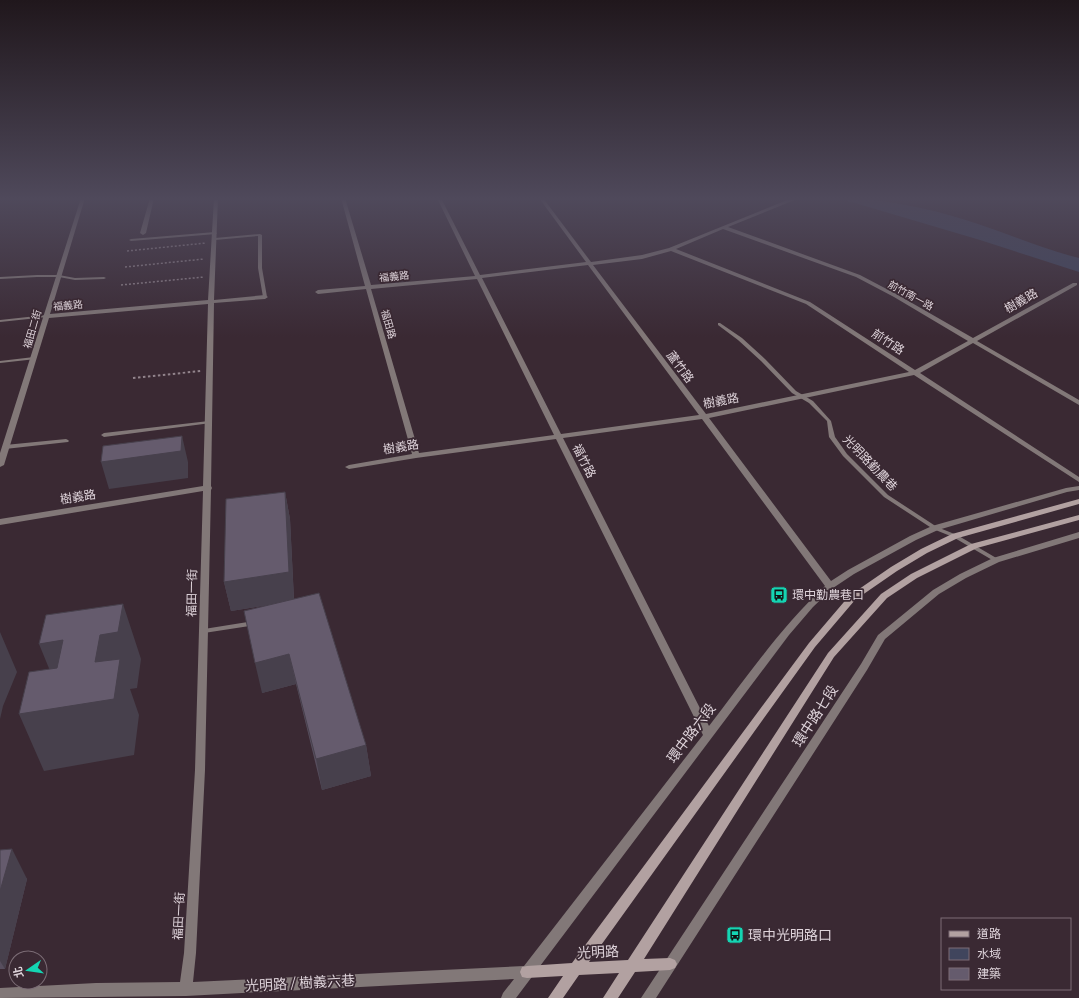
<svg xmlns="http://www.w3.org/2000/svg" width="1079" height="998" viewBox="0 0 1079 998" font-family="Montserrat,'Noto Sans TC',sans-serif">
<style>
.water{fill:#40455d}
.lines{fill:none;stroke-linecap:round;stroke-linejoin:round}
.path-far1{stroke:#92848c;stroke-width:1.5;stroke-dasharray:2 2;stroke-linecap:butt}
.path{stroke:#92848c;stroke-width:2;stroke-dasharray:2.5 2.5;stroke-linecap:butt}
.lane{fill:#827878;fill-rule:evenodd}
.street{fill:#827878;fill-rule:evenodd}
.secondary{fill:#b2a1a1;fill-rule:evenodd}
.wall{fill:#574e5e}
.shaded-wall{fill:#47404c}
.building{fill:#655b6d;stroke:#47404c}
.labels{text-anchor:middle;stroke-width:3.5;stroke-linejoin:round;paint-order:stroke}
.far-street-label{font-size:10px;fill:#dfd4db;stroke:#3a2933}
.street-label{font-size:12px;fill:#dfd4db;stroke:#3a2933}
.poi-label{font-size:12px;fill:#dfd4db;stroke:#3a2933;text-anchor:start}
.near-street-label{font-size:14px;fill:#dfd4db;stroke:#3a2933}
.near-poi-label{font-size:14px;fill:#dfd4db;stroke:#3a2933;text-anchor:start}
</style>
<rect width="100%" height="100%" fill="#3a2933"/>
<!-- water -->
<path class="water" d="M838,198C884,198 938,210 981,225C1014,236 1045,250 1079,258V272L980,240Z"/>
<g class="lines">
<!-- path-far1 -->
<path class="path-far1" d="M127,251L206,243
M125,267L204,259
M121,285L204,277"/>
<!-- path -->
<path class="path" d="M133,378L201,371"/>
<!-- lane -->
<path class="lane" d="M215,232L217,233L216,234L131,241L129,240L131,239Z
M260,234L262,235V268L267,297L265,298L263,297L258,268V236L215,240L213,239L215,238Z
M37,275H59L75,278L104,277L106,278L104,279L75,280L59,277H37L0,279V277Z
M46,315H47V317L0,322V320Z
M718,323H720L742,338L765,359L796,391L813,401L831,421L835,437L847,454L888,495L937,527L957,535L998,559L999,560L998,561H994L953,537L933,529L884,497L843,456L829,437L827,421L809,403L792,393L761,361L738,340L718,325Z
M34,357L36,358V359L0,363V361Z
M209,421L211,422V423L104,437L101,435L104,433Z
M66,439L68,440L69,441L68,442L5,449L2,447L5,445Z
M254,621H256L257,623L256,625L204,633H202L201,631L202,629H204Z"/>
<!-- street -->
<path class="street" d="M81,198H85L50,314L208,300L214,198H218L214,300L265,295L268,297L265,299L214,303L211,486L212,488L211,490L205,770L196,953L193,982L524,966L703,735L556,439L416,458L349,469L345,467L349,465L412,454L366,289L318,294L315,292L318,290L365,286L341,198H345L371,285L475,276L437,198H441L480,275L586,262L539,198H543L591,262L642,255L669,248L792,198H797V199L728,227L860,275L898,295L973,338L1073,283H1077V285L977,341L1079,400V405L973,343L920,373L1079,477V482L914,375L709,418L831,581L848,570L910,536L932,526L1066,488L1079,486V490L1067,492L938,530L916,540L854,574L833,588L813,607L789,635L516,998H501L503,993L514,979L186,996L0,998V988L96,983L180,982L184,953L195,770L203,491L0,525V519L203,486L208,304L49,318L4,465L0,467V453ZM723,229L856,277L894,297L968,341L915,370L810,302L676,249ZM671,251L806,304L909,372L706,414L593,265L642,259ZM588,265L699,415L561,434L482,278ZM477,279L554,435L419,453L371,289ZM702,419L825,586C781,627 746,678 709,726L563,438Z
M150,198H154L146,233L143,235L140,233Z
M1079,532V538L999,562L966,578L939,594L885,639L867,670L656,998H641L861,664L878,635L933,590L960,574L993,558Z"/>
<!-- secondary -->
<path class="secondary" d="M1079,499V504L958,538L927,553L897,571L855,600L815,647L589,962L628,960L828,653L881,594L911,574L971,544L1079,515V520L977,548L917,578L887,598L834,657L644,959L670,958L675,960L677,964L675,968L670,970L635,972L618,998H603L619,973L579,975L563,998H548L563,976L527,978L522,977L520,972L522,967L527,966L572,963L809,643L849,596L891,567L921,549L952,534Z"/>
</g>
<!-- wall -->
<path class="wall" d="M285,492L290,519L294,599L366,745L371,776L322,790L296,684L262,693L268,605L231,611L224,582Z
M0,850L27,879L5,969H0Z"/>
<!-- shaded-wall -->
<path class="shaded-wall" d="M182,436L188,462V478L109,489L101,462Z
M285,492L290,519L294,601L231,611L224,582Z
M123,604L141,659L137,688L130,689L139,715L134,755L44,771L19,714L100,635Z
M0,632L17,672L3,706L0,719Z
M63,640L62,700L39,644Z
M289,654L296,684L262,693L255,663Z
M366,745L371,776L322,790L316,759Z
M12,849L27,879L5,969L0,961V891Z"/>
<!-- building -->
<path class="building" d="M182,436L181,451L101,462L103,446Z
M285,492L289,572L224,582L226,499Z
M319,593L366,745L316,759L289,654L255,663L244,611Z
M123,604L118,632L100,635L95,662L120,659L114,699L19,714L29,672L57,668L63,640L39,644L46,615Z
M12,849L0,891V850Z"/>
<!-- sky -->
<linearGradient id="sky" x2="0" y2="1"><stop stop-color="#20171c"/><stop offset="0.59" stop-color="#4f495b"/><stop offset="1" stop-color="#4f495b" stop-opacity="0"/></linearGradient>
<rect width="1079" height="337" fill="url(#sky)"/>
<!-- icons -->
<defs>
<symbol id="bus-square" viewBox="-11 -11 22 22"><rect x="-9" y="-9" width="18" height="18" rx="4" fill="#14d5b3" stroke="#3a2933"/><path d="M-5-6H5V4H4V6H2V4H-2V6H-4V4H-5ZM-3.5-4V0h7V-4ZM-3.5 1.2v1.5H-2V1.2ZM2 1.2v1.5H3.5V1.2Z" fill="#111"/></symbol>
</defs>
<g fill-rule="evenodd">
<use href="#bus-square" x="769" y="585" width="20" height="20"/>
<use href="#bus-square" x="725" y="925" width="20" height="20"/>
</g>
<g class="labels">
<!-- far-street labels -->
<g class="far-street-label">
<text transform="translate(394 276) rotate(-6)" y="4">福義路</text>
<text transform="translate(911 295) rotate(29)" y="4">前竹南一路</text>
<text transform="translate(68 305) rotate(-5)" y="4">福義路</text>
<text transform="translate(389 324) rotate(74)" y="4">福田路</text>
<text transform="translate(32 329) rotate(-74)" y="4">福田二街</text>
</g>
<!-- street labels -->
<g class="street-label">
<text transform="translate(1021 301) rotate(-30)" y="4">樹義路</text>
<text transform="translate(888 342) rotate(33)" y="4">前竹路</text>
<text transform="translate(680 367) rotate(53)" y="4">蘆竹路</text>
<text transform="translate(721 401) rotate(-11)" y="4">樹義路</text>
<text transform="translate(401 447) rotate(-9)" y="4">樹義路</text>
<text transform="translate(584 461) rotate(63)" y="4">福竹路</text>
<text transform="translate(870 463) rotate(46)" y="4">光明路勤農巷</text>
<text transform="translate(78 497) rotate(-9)" y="4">樹義路</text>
<text transform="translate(192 593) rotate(-89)" y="4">福田一街</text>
<text transform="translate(179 916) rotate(-87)" y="4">福田一街</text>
</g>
<!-- poi labels -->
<g class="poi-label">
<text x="792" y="599">環中勤農巷口</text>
</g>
<!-- near-street labels -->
<g class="near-street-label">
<text transform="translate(815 716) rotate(-57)" y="5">環中路七段</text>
<text transform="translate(691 733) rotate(-53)" y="5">環中路六段</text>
<text transform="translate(598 952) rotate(-3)" y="5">光明路</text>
<text transform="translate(300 983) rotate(-3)" y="5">光明路 / 樹義六巷</text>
</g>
<!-- near-poi labels -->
<g class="near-poi-label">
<text x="748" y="940">環中光明路口</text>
</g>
</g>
<!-- legend -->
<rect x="941" y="918" width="130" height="72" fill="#3a2933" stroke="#7c6d76"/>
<rect x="949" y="931" width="20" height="6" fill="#b2a1a1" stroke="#7c6d76"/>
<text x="977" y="938" font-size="12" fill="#dfd4db">道路</text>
<rect x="949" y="948" width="20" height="12" fill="#40455d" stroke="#7c6d76"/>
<text x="977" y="958" font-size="12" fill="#dfd4db">水域</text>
<rect x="949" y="968" width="20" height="12" fill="#655b6d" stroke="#7c6d76"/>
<text x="977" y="978" font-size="12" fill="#dfd4db">建築</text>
<!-- north arrow -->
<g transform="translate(28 970) rotate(257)"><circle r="19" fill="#3a2933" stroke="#7c6d76"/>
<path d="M0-3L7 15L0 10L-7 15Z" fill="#14d5b3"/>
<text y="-6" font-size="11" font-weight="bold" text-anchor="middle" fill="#dfd4db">北</text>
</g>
</svg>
